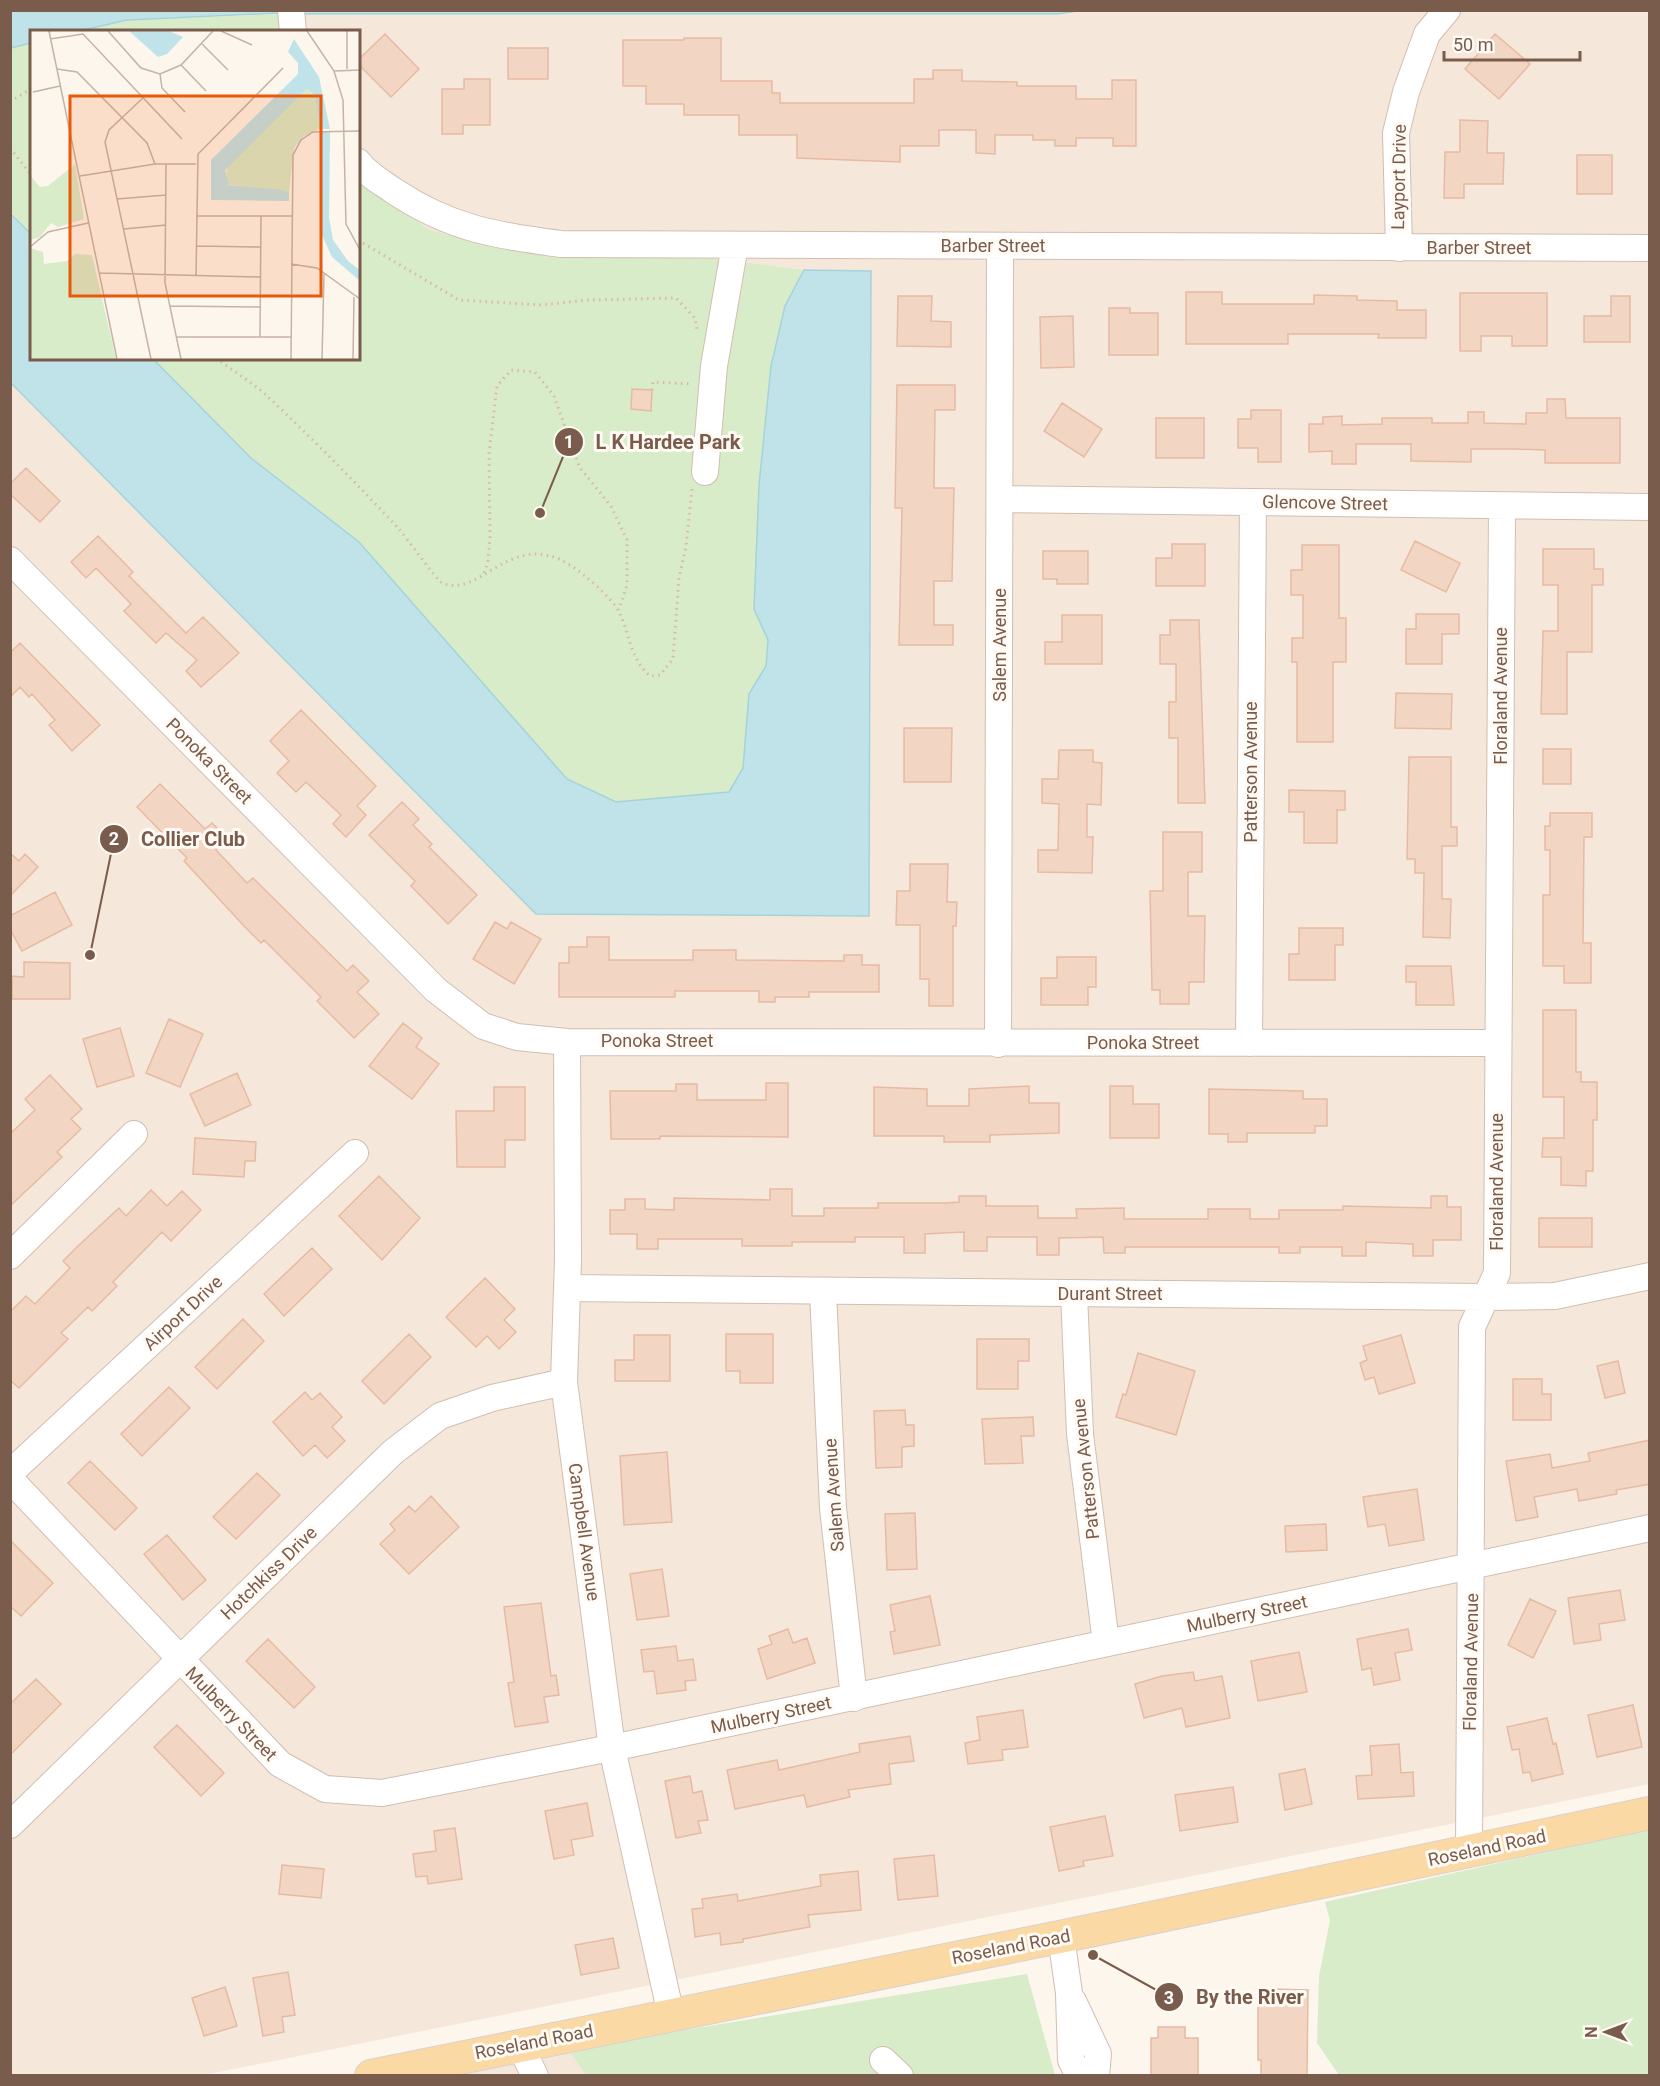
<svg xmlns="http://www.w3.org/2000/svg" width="1660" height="2086" viewBox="0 0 1660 2086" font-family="Roboto,sans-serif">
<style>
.residential{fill:#f5e8da}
.green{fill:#d8ecc9}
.water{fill:#bfe3e8;stroke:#a5d3da;stroke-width:1.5}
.building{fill:#f3d5c3;stroke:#e6bba3;stroke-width:1.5}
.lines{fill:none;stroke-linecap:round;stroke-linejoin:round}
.minor-casing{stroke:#d1beb0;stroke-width:28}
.major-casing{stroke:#dad1cd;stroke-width:34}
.path{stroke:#d9b8a5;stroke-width:3;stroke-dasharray:1.5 4.5;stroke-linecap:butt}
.minor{stroke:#fff;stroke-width:26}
.major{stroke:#fbd9a5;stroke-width:32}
.labels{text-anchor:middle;stroke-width:6;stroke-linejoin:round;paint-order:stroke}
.street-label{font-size:18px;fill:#7a5c4d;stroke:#fffaf3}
.inset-road{fill:none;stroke:#c5b3a7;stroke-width:1.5}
.view{fill:#e8590c;fill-opacity:0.15;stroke:#e8590c;stroke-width:3}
.inset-edge{fill:none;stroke:#7a5c4d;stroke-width:3}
.leader{fill:none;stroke:#7a5c4d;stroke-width:2}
.callout-dot{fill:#7a5c4d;stroke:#fffaf3;stroke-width:2}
.mark-label{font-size:18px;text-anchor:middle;font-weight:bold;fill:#fff}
.callout-label{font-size:20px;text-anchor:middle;font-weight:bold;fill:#7a5c4d;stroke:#fffaf3;stroke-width:6;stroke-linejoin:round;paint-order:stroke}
</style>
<rect width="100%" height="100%" fill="#fdf6ec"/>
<!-- residential -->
<path class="residential" d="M1078,10L1649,11V1784L204,2075H11V383L536,914L871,271L804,270L720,259L562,254L498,248L430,230L374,191L359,174L358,32L281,31L279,14H1057Z
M568,2049L586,2075L445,2076Z"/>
<!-- green -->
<path class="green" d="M279,14L281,32H79L127,20Z
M31,43V234L11,212L10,48Z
M359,174L374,191L430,230L498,248L562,254L720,259L804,270L785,306L754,609L768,640L766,666L749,694L743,768L729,792L616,802L567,779L359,542L251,458L153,359L358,358Z
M1649,1829V2075H1339L1317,2043L1319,1976L1330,1920L1325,1902Z
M1027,1974L1055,2075H586L568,2049Z"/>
<!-- water -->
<path class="water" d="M279,10V13L127,20L79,31L32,32L31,43L11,48L10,11Z
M301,10L1078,11L1057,14H301Z
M10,213L31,234L32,358L153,359L251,458L359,542L567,779L616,802L729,792L743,768L749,694L766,666L768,640L754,609L759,485L771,366L785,306L804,270L871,271L869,916L536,914L11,383Z"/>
<!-- building -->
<path class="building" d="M385,34L419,69L391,97L358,64V60Z
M1495,34L1530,64L1499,99L1465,69Z
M684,38H721V81H772V93H780V103H914V79H933V70H962V81L1017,82V86H1076V99H1112V80H1136V146H1113V138H1076V146H1055V140H1033V135H995V154L976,153V130H939V146H900V162L797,158V135H739V115H684V104H646V86H623V40H684Z
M508,48H548V79H508Z
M464,79H490V125H463V134H442V89H464Z
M1460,120L1488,121L1487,153H1504L1503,184H1464V198H1444L1445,152H1460Z
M1577,155H1612V194H1577Z
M1186,292H1222V304H1314V295L1357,296V300L1397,301V310H1426V338H1378L1379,334H1288V344H1186Z
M1460,293H1547V346H1512V336H1481V351H1460Z
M898,296H932L931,321L951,322V347L897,346Z
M1611,296H1630V342H1584V316H1611Z
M1109,308H1130V313H1158V355H1109Z
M1073,316L1074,367L1041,368L1040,317Z
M897,385H955V410H935L934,488H954L952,581H934V625H953V645H899L902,508H895Z
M632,389L652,390L651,411L631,409Z
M1547,399H1565L1566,418H1620V463H1545V450L1514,449H1471V462L1411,461V444H1356V464H1332V451L1309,452V424H1323V417L1342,416V425L1382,424V418H1432V423H1468V412H1484V423L1526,424V413H1547Z
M1062,403L1102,429L1084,457L1044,431Z
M1251,410H1281V462H1258V448H1238V419H1251Z
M1156,418H1204V458H1156Z
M26,468L60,501L40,522L10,494V484Z
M98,536L133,572L129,576L186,633L203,617L239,653L201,687L186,671L197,660L166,633L156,643L124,611L131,604L96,568L86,578L71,562Z
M1415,541L1460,563L1446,592L1401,570Z
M1172,544H1205V586H1156V558H1172Z
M1302,545H1339V618H1346V662H1333V742H1297V662H1292V638H1303V595H1291V570H1302Z
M1543,549H1594V569H1603V585H1592V652H1567V714H1541L1543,631H1558V585H1543Z
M1043,551H1088V584H1057V579H1043Z
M1416,614H1459V634H1442V664H1406V629H1416Z
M1062,615H1102V664H1045V642H1062Z
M1170,620H1199L1205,803H1178V738H1169V702H1176V664H1160V635H1170Z
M20,643L100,725L72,751L49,725L55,720L32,694L29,697L20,687L10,697V653Z
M1396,693L1452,694L1451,729L1395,728Z
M301,710L376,786L357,806L366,815L346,837L333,824L341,815L306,782L296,792L277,773L289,761L270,741Z
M904,728H952L951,782H904Z
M1543,749H1571V784H1543Z
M1059,750H1093V762L1102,763L1101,805L1087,804V837H1093L1092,873L1038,872V850H1058L1059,804L1042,803V779H1058Z
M1409,757H1451V827H1457V846H1442V899H1451L1450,938L1423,937L1424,873H1415V859H1407Z
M160,784L205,829L212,823L228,839L216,850L247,883L253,878L347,971L353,965L369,981L357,992L379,1014L354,1038L317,1001L321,997L264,940L261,943L244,926L184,861L187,858L137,807Z
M1289,790L1345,791V810H1337V843H1304V812H1289Z
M402,802L419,819L413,825L432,844L429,847L477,895L448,924L411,886L415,881L369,835Z
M1550,813H1592V837H1584L1583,943H1591V983H1564V966H1543V895H1550V850H1545V826H1550Z
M1163,832H1202V872H1188V916H1205L1204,982H1189V1004H1160V990H1152L1150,891H1163Z
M10,853L19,861L25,854L38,867L10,896Z
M910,864H948L947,902H957L956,926H953V1006H929V979H920V925H896L897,891H910Z
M55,892L72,925L22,951L10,929V916Z
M495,922L507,929L511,922L541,939L514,984L473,959Z
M1299,928H1343V945H1335V980H1289V954H1299Z
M587,937H609V960H693V950H736V960L844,961V955H862V965H879V992H809V997H775V1002H759V991H675V997H559V963H569V947H587Z
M1057,957H1096V987H1088V1005H1041V978H1057Z
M24,962L70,963V999H12V976L24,977Z
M1406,966H1451L1454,1005H1416V982H1406Z
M1543,1010H1576V1072H1581V1082H1597V1120H1593V1171H1586V1186L1561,1185V1157H1542L1543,1138H1564V1097H1543Z
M169,1019L203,1034L180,1087L146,1073Z
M403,1023L422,1038L416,1047L439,1064L412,1099L369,1066Z
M120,1028L134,1076L97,1087L83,1039Z
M237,1073L251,1105L205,1126L190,1094Z
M50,1075L82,1109L71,1119L81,1129L57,1152L62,1157L10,1206V1134L35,1110L25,1099Z
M766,1083H788V1137L660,1136V1139H611L610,1091H676V1084H697V1100H766Z
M1029,1086V1103H1059V1133L990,1135V1142H944V1136H874V1087L927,1089V1106H969V1089Z
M1110,1086H1133V1104H1159V1138H1110Z
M494,1087H525V1140H505V1167H457L456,1111H494Z
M1209,1089L1303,1091V1099H1327V1126H1315V1133H1247V1142H1228V1134H1209Z
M195,1138L256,1142L255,1161H245L244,1177L193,1174Z
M379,1176L420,1218L382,1260L339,1216Z
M770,1189H792V1216H824V1208H878V1203H946L959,1202V1196H986V1206H1038V1218H1077L1076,1209L1124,1208V1219H1208V1209H1250V1219H1279V1210H1343V1206L1431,1208V1196H1447V1207H1461V1240H1433V1256H1413V1244L1366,1242V1256H1342V1247H1300V1253H1279V1247H1125V1253H1104L1103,1237L1059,1238V1255H1037V1237H987V1251H964V1232L925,1234V1253H904V1237H855V1242H792V1246H742V1239H658V1249H637V1234H610V1210H625V1199H645V1209L674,1210V1198L770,1200Z
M151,1190L167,1206L182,1191L201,1210L171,1241L162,1232L113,1282L117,1286L92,1311L88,1307L61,1333L68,1339L19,1388L10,1380V1312L26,1296L35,1304L70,1268L63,1261L78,1246L119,1208L126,1216Z
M1539,1218H1592V1247H1539Z
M312,1248L332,1269L284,1316L264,1294Z
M485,1278L515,1309L504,1320L516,1332L499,1349L487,1336L476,1347L446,1317Z
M243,1319L264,1341L217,1389L195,1367Z
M409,1334L431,1357L384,1404L362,1381Z
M726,1334H773V1383H740V1371H726Z
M634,1335H670V1381H615V1360H634Z
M1401,1335L1415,1383L1379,1394L1374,1377L1365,1380L1360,1363L1367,1360L1363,1346Z
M977,1339H1029V1361H1018V1389H977Z
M1138,1353L1195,1371L1176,1435L1116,1417L1123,1394L1126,1395Z
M1618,1361L1625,1393L1605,1398L1597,1366Z
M1513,1379H1542V1394H1551V1420H1513Z
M169,1387L190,1408L142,1456L121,1434Z
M305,1392L312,1400L320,1393L342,1417L332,1427L345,1441L327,1458L315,1445L303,1456L273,1422Z
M905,1410L906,1425H914V1446L902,1447V1467L876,1468L874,1411Z
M1033,1417L1034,1436H1021L1023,1463L985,1464L982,1419Z
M1650,1440V1484L1616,1490L1617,1494L1579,1501L1577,1489L1534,1497L1538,1517L1516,1521L1506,1461L1550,1454L1552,1468L1590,1461L1588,1453Z
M667,1452L672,1522L624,1525L620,1456Z
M90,1461L137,1508L115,1530L68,1483Z
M257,1473L280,1495L236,1539L213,1517Z
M1417,1489L1424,1540L1389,1546L1385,1524L1368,1527L1363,1497Z
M431,1496L459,1527L409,1574L380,1544L395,1530L390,1524L409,1506L415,1512Z
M915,1513L917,1569L887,1570L885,1514Z
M1326,1524L1327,1550L1286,1552L1285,1526Z
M167,1535L206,1580L183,1600L144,1554Z
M10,1540L53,1583L21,1616L10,1606Z
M662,1569L669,1616L637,1620L630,1574Z
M1620,1590L1625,1620L1599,1624L1601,1640L1574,1644L1568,1598Z
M930,1596L940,1645L894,1654L890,1632L895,1631L890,1605Z
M1530,1599L1556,1611L1533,1658L1508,1645Z
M541,1603L551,1676L556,1675L559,1695L544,1697L548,1722L515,1727L508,1683L514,1682L504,1607Z
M788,1629L793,1643L807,1638L815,1663L767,1679L758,1649L772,1644L769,1636Z
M1408,1629L1412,1650L1395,1653L1400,1680L1374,1685L1371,1668L1362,1670L1357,1639Z
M268,1639L315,1687L294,1708L246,1661Z
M676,1646L678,1661L693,1659L696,1680L685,1681L686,1690L657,1694L654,1671L644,1672L641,1650Z
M1299,1652L1307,1692L1258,1701L1251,1661Z
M1193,1672L1195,1681L1222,1676L1230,1718L1186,1727L1182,1708L1144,1718L1135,1684L1162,1676Z
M36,1679L61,1704L10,1755V1704Z
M1633,1705L1642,1747L1597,1757L1588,1715Z
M1023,1710L1028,1747L1002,1750L1003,1760L968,1764L965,1743L980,1740L977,1717Z
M1547,1718L1553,1744L1556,1743L1563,1774L1532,1781L1530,1772L1523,1773L1519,1749L1512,1750L1507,1727Z
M177,1725L224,1773L201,1796L154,1747Z
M910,1736L914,1761L889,1764L891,1784L848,1790L850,1797L807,1807L804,1795L735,1809L727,1770L777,1760L779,1770L860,1752L859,1744Z
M1399,1744L1401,1773L1413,1772L1414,1796L1358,1799L1356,1776L1372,1775L1370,1746Z
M1305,1769L1312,1804L1285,1810L1279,1774Z
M690,1776L693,1793L702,1791L708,1820L698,1821L701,1833L676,1838L665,1781Z
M1233,1787L1238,1822L1180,1831L1175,1795Z
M587,1803L593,1836L571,1840L574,1855L554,1859L545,1811Z
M1105,1816L1113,1856L1083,1861L1084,1866L1059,1871L1050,1827Z
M455,1828L462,1879L428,1884L427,1876L416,1877L413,1854L436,1851L434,1831Z
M934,1855L938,1896L898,1900L894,1859Z
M282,1865L324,1869L321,1898L279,1894Z
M858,1871L861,1910L808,1915L810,1927L743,1939V1942L721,1945L720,1933L695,1937L692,1909L703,1908L702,1899L737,1894L738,1901L821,1886L820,1875Z
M613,1938L619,1968L581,1975L575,1945Z
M288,1972L295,2015L282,2017L284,2032L263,2036L253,1978Z
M225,1987L237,2026L204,2036L192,1998Z
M1271,1989L1308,1990L1307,2076H1261V2060H1258V2000H1271Z
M1158,2027H1185V2038H1198V2076H1151V2038H1158Z"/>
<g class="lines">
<defs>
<path id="minor" d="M291,10L293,32
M358,162C368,175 381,182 394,191C451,229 495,235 561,244L1650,248
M1399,248L1396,133L1406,92L1427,34L1447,10
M705,472L714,366L735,245
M1001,499L1650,507
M10,560L436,990L483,1026L517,1037L567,1042L1498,1043
M567,1042L568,1259L564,1382L612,1748L671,2015
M1249,1043L1253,502
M998,1044L1000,246
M10,1256L134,1134
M568,1288L1485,1297L1555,1296L1650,1276
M823,1292L833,1508L854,1698
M1074,1294L1080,1434L1106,1643
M10,1473L355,1153
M10,1479L280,1764L325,1789L382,1793L631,1744L1650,1528
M10,1825L393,1452L440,1416L492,1398L564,1382
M1469,1852L1472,1327L1497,1273L1502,506
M1061,1937L1069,1993L1071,2060L1079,2076
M1073,2001L1098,2054L1096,2076
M520,2045L535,2076
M883,2060L900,2076"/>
<path id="major" d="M371,2076L1089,1931L1650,1813"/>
</defs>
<!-- minor casing -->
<use href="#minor" class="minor-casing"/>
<!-- major casing -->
<use href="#major" class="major-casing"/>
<!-- path -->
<path class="path" d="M10,102L32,88
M10,148L32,176
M358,240L459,300L542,305L587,300L676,298L695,318L697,329
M216,358C233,371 252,382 267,396C312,438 357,484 399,529C406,537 436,579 441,582C479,602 510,527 570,565C583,573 613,599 619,612C630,634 630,659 650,676L660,675L673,659L679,578L686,547L692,488
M652,390L653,382L691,384
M484,573L488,562L490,537L489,453L497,386L511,370L535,372L554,396L580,468L611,506L627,540V585L619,610"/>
<!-- minor -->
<use href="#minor" class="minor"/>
<!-- major -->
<use href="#major" class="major"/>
</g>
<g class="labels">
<!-- street labels -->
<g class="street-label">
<text transform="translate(1399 177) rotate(-89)" y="6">Layport Drive</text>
<text x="993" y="252">Barber Street</text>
<text x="1479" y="254">Barber Street</text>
<text transform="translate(1325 503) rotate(1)" y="6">Glencove Street</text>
<text transform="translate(1000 645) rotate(-90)" y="6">Salem Avenue</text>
<text transform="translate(1501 696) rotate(-90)" y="6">Floraland Avenue</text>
<text transform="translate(209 761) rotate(45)" y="6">Ponoka Street</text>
<text transform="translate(1251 772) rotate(-90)" y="6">Patterson Avenue</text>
<text x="657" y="1047">Ponoka Street</text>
<text x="1143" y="1049">Ponoka Street</text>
<text transform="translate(1497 1182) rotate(-90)" y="6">Floraland Avenue</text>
<text x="1110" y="1300">Durant Street</text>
<text transform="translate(183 1313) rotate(-43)" y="6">Airport Drive</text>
<text transform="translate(1086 1469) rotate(-96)" y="6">Patterson Avenue</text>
<text transform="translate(834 1495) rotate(-94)" y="6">Salem Avenue</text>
<text transform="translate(584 1532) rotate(82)" y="6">Campbell Avenue</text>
<text transform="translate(269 1573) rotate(-44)" y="6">Hotchkiss Drive</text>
<text transform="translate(1247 1614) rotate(-12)" y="6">Mulberry Street</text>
<text transform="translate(1471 1662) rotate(-89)" y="6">Floraland Avenue</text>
<text transform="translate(231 1714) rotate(46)" y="6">Mulberry Street</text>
<text transform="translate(771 1715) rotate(-12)" y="6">Mulberry Street</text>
<text transform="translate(1487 1848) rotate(-12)" y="6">Roseland Road</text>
<text transform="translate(1011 1947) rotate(-11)" y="6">Roseland Road</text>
<text transform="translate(534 2042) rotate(-11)" y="6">Roseland Road</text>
</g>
</g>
<!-- overview -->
<g transform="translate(30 30)">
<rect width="330" height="330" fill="#fdf6ec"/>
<path d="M277,59L285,65L290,99L274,106L264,118L259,163L196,154L197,134ZM45,134L54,189L28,197L21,193L10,207L0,210V145L10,157L18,156ZM0,218L13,222L14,234L37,231L45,224L62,225L86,329H0Z" fill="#d8ecc9"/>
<path d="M99,1H139L153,7L137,24L128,27ZM264,9L289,47L300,99H290L285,65L277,59L195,140L199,155L254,160L259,163V171L181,170V130L268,44V33L258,22ZM290,102H300L299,188L303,210L318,231L330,240V251L302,227L291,203Z" fill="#bfe3e8"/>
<path class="inset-road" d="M19,1L87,329M78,1L111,38L130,44L151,35L183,1M191,1L222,15M277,1L304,41L313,70L316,194L330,220M317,1V39M20,9L53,4L152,109M172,14L198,40M151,35L176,61M27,39L47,42L117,113L125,134M304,41L330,40M130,44L132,58L155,82M3,62L30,56M114,67L79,100L75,112L121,329M136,134L135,253L151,329M50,146L125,134H166M87,169L136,165M166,186H262M94,199L136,195M166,216L231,217M0,217L18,202L58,193M261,234L287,238L330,269M69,243L230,247M166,246L168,124L253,38M140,276L230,277M147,307H261M230,307L231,186M261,329L263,125L271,110L283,102L330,101M292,329L294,244M323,329L324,267"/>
<path class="view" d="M40,66H291V266H40Z"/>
<rect width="330" height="330" class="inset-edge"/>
</g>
<!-- callouts -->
<path class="leader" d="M540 513L569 442M90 955L114 839M1093 1955L1169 1997"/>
<g class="callout-dot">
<circle cx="540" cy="513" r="6"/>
<circle cx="90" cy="955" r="6"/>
<circle cx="1093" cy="1955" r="6"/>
<circle cx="569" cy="442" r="15"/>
<circle cx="114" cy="839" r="15"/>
<circle cx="1169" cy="1997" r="15"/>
</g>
<g class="mark-label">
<text x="569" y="448">1</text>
<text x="114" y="845">2</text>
<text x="1169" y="2004">3</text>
</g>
<g class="callout-label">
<text x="668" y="449">L K Hardee Park</text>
<text x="193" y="846">Collier Club</text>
<text x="1250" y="2004">By the River</text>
</g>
<!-- border -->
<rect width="1660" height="2086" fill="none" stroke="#7a5c4d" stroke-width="24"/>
<!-- north arrow -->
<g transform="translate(1606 2032) rotate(270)" stroke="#fffaf3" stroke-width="4.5" paint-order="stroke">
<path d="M0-4.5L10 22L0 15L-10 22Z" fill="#7a5c4d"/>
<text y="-9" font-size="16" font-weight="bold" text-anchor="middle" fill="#7a5c4d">N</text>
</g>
<!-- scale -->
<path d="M1444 51v9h136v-9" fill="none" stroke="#7a5c4d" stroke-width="3"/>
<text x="1453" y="51" font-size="18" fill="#7a5c4d" stroke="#fffaf3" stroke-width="4.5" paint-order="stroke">50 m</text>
</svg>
